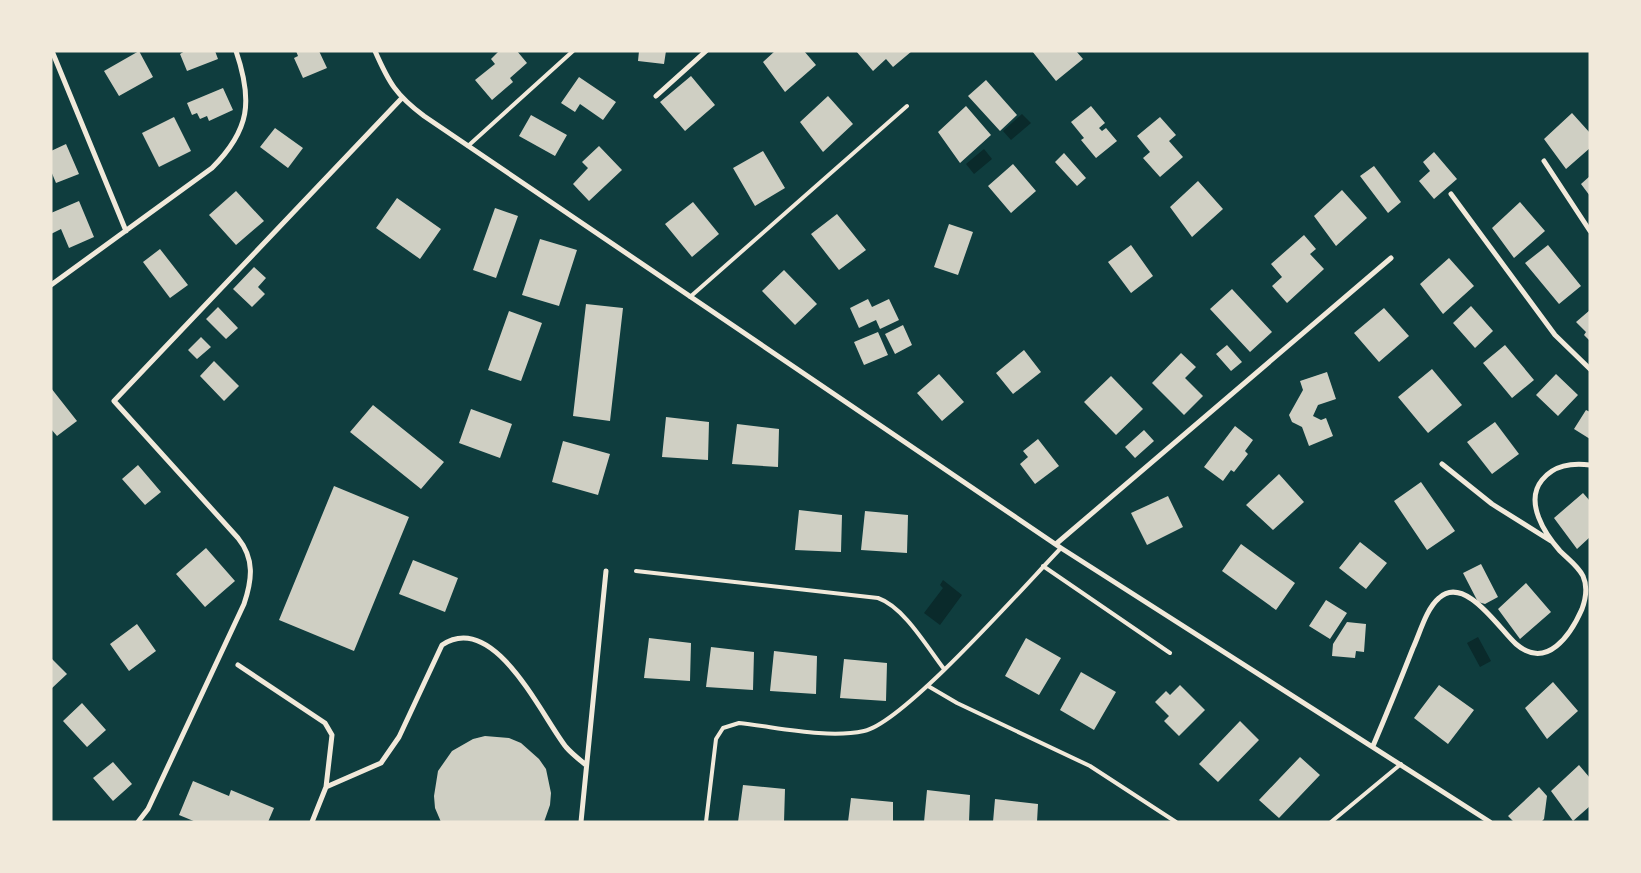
<svg xmlns="http://www.w3.org/2000/svg" width="1641" height="873" viewBox="0 0 1641 873" font-family="'Roboto Condensed',sans-serif">
<style>
.water{fill:#0a2a2b}
.building{fill:#cfcfc3}
.lines{fill:none;stroke-linecap:round;stroke-linejoin:round}
.service{stroke:#f1e9da;stroke-width:4}
.minor{stroke:#f1e9da;stroke-width:5}
</style>
<rect width="100%" height="100%" fill="#0f3d3e"/>
<!-- water -->
<path class="water" d="M1022,114L1031,123L1011,140L1003,131Z
M984,149L992,159L974,174L966,164Z
M943,580L962,595L940,625L924,613L943,588L940,585Z
M1478,637L1491,661L1480,667L1467,643Z"/>
<!-- building -->
<path class="building" d="M139,51L153,77L119,96L104,71Z
M185,51H215L218,59L187,71L180,54Z
M296,51H319L327,68L303,78L294,58L298,56Z
M499,51H517L527,63L510,78L513,82L492,100L475,80L495,64L491,59Z
M639,51H666L664,64L638,61Z
M775,51H804L816,65L785,92L763,62Z
M856,51H912L893,67L886,59L873,71Z
M1032,51H1076L1083,59L1056,81Z
M691,76L715,105L685,131L660,102Z
M579,77L616,102L603,120L580,104L575,112L561,103Z
M986,80L1017,115L1000,131L968,96Z
M223,88L233,110L209,121L207,116L200,119L197,113L192,115L187,103Z
M828,96L853,124L823,152L800,122Z
M966,106L991,135L960,163L938,132Z
M1091,106L1105,123L1099,128L1102,131L1106,128L1117,141L1096,158L1081,140L1084,138L1071,122Z
M1572,113L1590,133V148L1566,169L1544,139Z
M531,115L567,135L555,156L519,136Z
M174,117L191,151L159,167L142,133Z
M1160,117L1176,135L1169,141L1183,157L1160,177L1143,158L1150,152L1137,136Z
M275,128L303,148L288,168L260,147Z
M66,144L79,174L56,183L51,171V151Z
M599,146L622,170L589,201L573,184L588,168L582,162Z
M763,151L785,188L755,206L733,168Z
M1434,152L1457,179L1434,199L1419,181L1430,171L1423,162Z
M1064,153L1086,178L1077,186L1055,162Z
M1013,164L1036,191L1011,213L988,186Z
M1374,166L1401,202L1388,213L1360,176Z
M1590,176V196L1581,184Z
M1198,181L1223,209L1192,237L1170,207Z
M1342,190L1367,218L1336,246L1314,216Z
M236,191L264,221L236,245L209,215Z
M397,198L441,229L420,259L376,228Z
M79,201L94,237L69,248L61,229L51,234V213Z
M693,202L719,234L692,257L665,224Z
M1520,202L1545,231L1514,258L1492,228Z
M495,208L518,216L496,278L473,270Z
M837,214L866,250L839,270L811,234Z
M949,224L973,232L958,275L934,267Z
M1304,235L1316,249L1310,254L1324,269L1287,303L1272,286L1282,277L1271,264Z
M540,239L577,250L559,306L522,295Z
M1131,245L1153,276L1131,293L1108,262Z
M1548,245L1581,286L1559,304L1525,263Z
M160,249L188,285L170,298L143,262Z
M1449,258L1474,286L1443,314L1420,284Z
M254,267L266,278L258,287L265,294L252,307L233,289Z
M784,270L817,304L795,325L762,291Z
M1232,289L1272,332L1250,352L1210,309Z
M868,299L872,307L889,299L899,320L880,329L876,320L859,328L850,308Z
M586,304L623,308L610,421L573,416Z
M1471,306L1493,331L1475,348L1453,323Z
M218,307L238,328L226,339L206,319Z
M1384,308L1409,336L1379,362L1354,333Z
M1590,310V341L1584,335L1586,332L1576,322Z
M509,311L542,323L521,381L488,370Z
M903,325L912,345L895,354L885,334Z
M878,332L888,355L864,365L854,342Z
M201,337L211,347L197,359L188,350Z
M1227,345L1242,362L1231,371L1216,354Z
M1505,345L1534,380L1512,398L1483,363Z
M1024,350L1041,372L1013,394L996,373Z
M1181,353L1196,367L1185,378L1203,396L1184,415L1152,383Z
M214,361L239,386L224,401L200,376Z
M1432,369L1462,405L1428,433L1398,397Z
M1327,372L1336,399L1318,405L1313,416L1321,420L1326,418L1333,436L1309,446L1302,427L1292,422L1289,415L1303,390L1300,381Z
M939,374L964,402L942,421L917,393Z
M1556,374L1578,395L1558,416L1536,395Z
M1111,376L1143,409L1116,435L1084,402Z
M51,388L77,421L57,436L51,429Z
M373,405L444,462L421,489L350,432Z
M471,409L512,424L500,458L459,443Z
M1586,410L1590,412V439L1574,429Z
M666,417L709,422L708,460L662,457Z
M1495,422L1519,454L1492,474L1467,442Z
M737,424L779,429L778,467L732,464Z
M1235,426L1253,440L1245,451L1248,454L1234,472L1231,470L1223,481L1204,467Z
M1144,430L1154,441L1135,458L1125,447Z
M1038,439L1059,466L1035,484L1020,464L1028,457L1023,451Z
M563,441L610,454L598,495L552,482Z
M138,465L161,492L145,505L122,479Z
M1279,474L1304,502L1273,530L1246,505Z
M1421,482L1455,531L1427,550L1394,501Z
M334,486L409,517L354,651L279,620Z
M1583,493L1590,501V537L1577,549L1554,518Z
M1168,496L1183,527L1147,545L1131,513Z
M799,510L842,515L841,552L795,550Z
M865,511L908,515L907,553L861,550Z
M1360,542L1387,563L1366,589L1339,568Z
M1241,544L1295,583L1276,610L1222,571Z
M206,548L235,581L205,607L176,574Z
M413,560L458,578L445,612L399,594Z
M1481,564L1498,597L1485,604L1478,602L1463,573Z
M1526,583L1551,612L1520,639L1498,609Z
M1326,600L1347,613L1330,639L1309,626Z
M1347,622L1366,624L1364,652L1356,651L1355,658L1332,656L1333,644Z
M137,624L156,651L129,671L110,644Z
M649,638L691,643L690,681L644,678Z
M1026,638L1061,658L1039,695L1005,676Z
M711,647L754,652L753,690L706,687Z
M774,651L817,656L816,694L770,691Z
M51,658L67,674L51,689Z
M844,659L887,663L886,701L840,698Z
M1081,672L1116,692L1094,730L1060,710Z
M1553,682L1578,711L1547,739L1525,708Z
M1180,685L1205,710L1179,736L1164,721L1169,716L1155,702L1166,691L1170,695Z
M1439,685L1474,710L1448,744L1414,718Z
M82,703L106,730L87,747L63,721Z
M1240,721L1259,740L1218,782L1199,764Z
M485,736L509,738L521,743L539,759L546,769L551,793L550,805L544,822H441L435,808L434,796L438,771L452,751L473,739Z
M1300,757L1320,775L1279,818L1259,800Z
M113,762L132,784L113,801L93,778Z
M1579,765L1590,778V806L1573,821L1551,791Z
M193,781L229,796L231,790L274,808L268,822H196L179,815Z
M743,785L785,789L784,822H738Z
M1539,787L1547,796L1544,819L1541,822H1514L1508,816Z
M927,790L970,795L969,822H924Z
M851,798L893,802V822H848Z
M995,799L1038,804L1037,822H993Z"/>
<g class="lines">
<!-- service -->
<path class="service" d="M468,146L573,51
M690,297L907,106
M1043,566L1170,653
M636,571L878,598C904,607 927,647 944,669
M928,686L957,703L1090,766L1176,822
M706,822L716,739L723,728L739,723C777,727 827,739 864,731C904,723 1027,583 1061,548
M1331,822L1401,764"/>
<!-- minor -->
<path class="minor" d="M52,51L126,231
M375,51C389,83 396,95 424,116L1061,548L1490,822
M656,96L706,51
M1544,161L1590,231
M1451,194L1555,335L1590,369
M51,285L212,168C250,130 253,101 236,51
M1442,464L1492,504L1551,541
M1056,544L1391,258
M238,665L325,723L332,735L326,787L381,763L399,737L442,645C494,610 541,715 566,747C572,754 580,760 586,765
M1373,746C1387,713 1400,681 1413,648C1420,633 1426,609 1439,598C1465,574 1500,630 1516,644C1547,671 1571,634 1582,609C1586,598 1588,587 1583,576C1578,566 1568,559 1560,551C1545,534 1524,502 1542,480C1554,465 1571,463 1590,465
M138,822L148,809L244,604C252,580 255,559 238,538L114,401L401,99
M312,822L326,787
M581,822L606,571"/>
</g>
<!-- border -->
<rect width="1641" height="873" fill="none" stroke="#f1e9da" stroke-width="105"/>
</svg>
